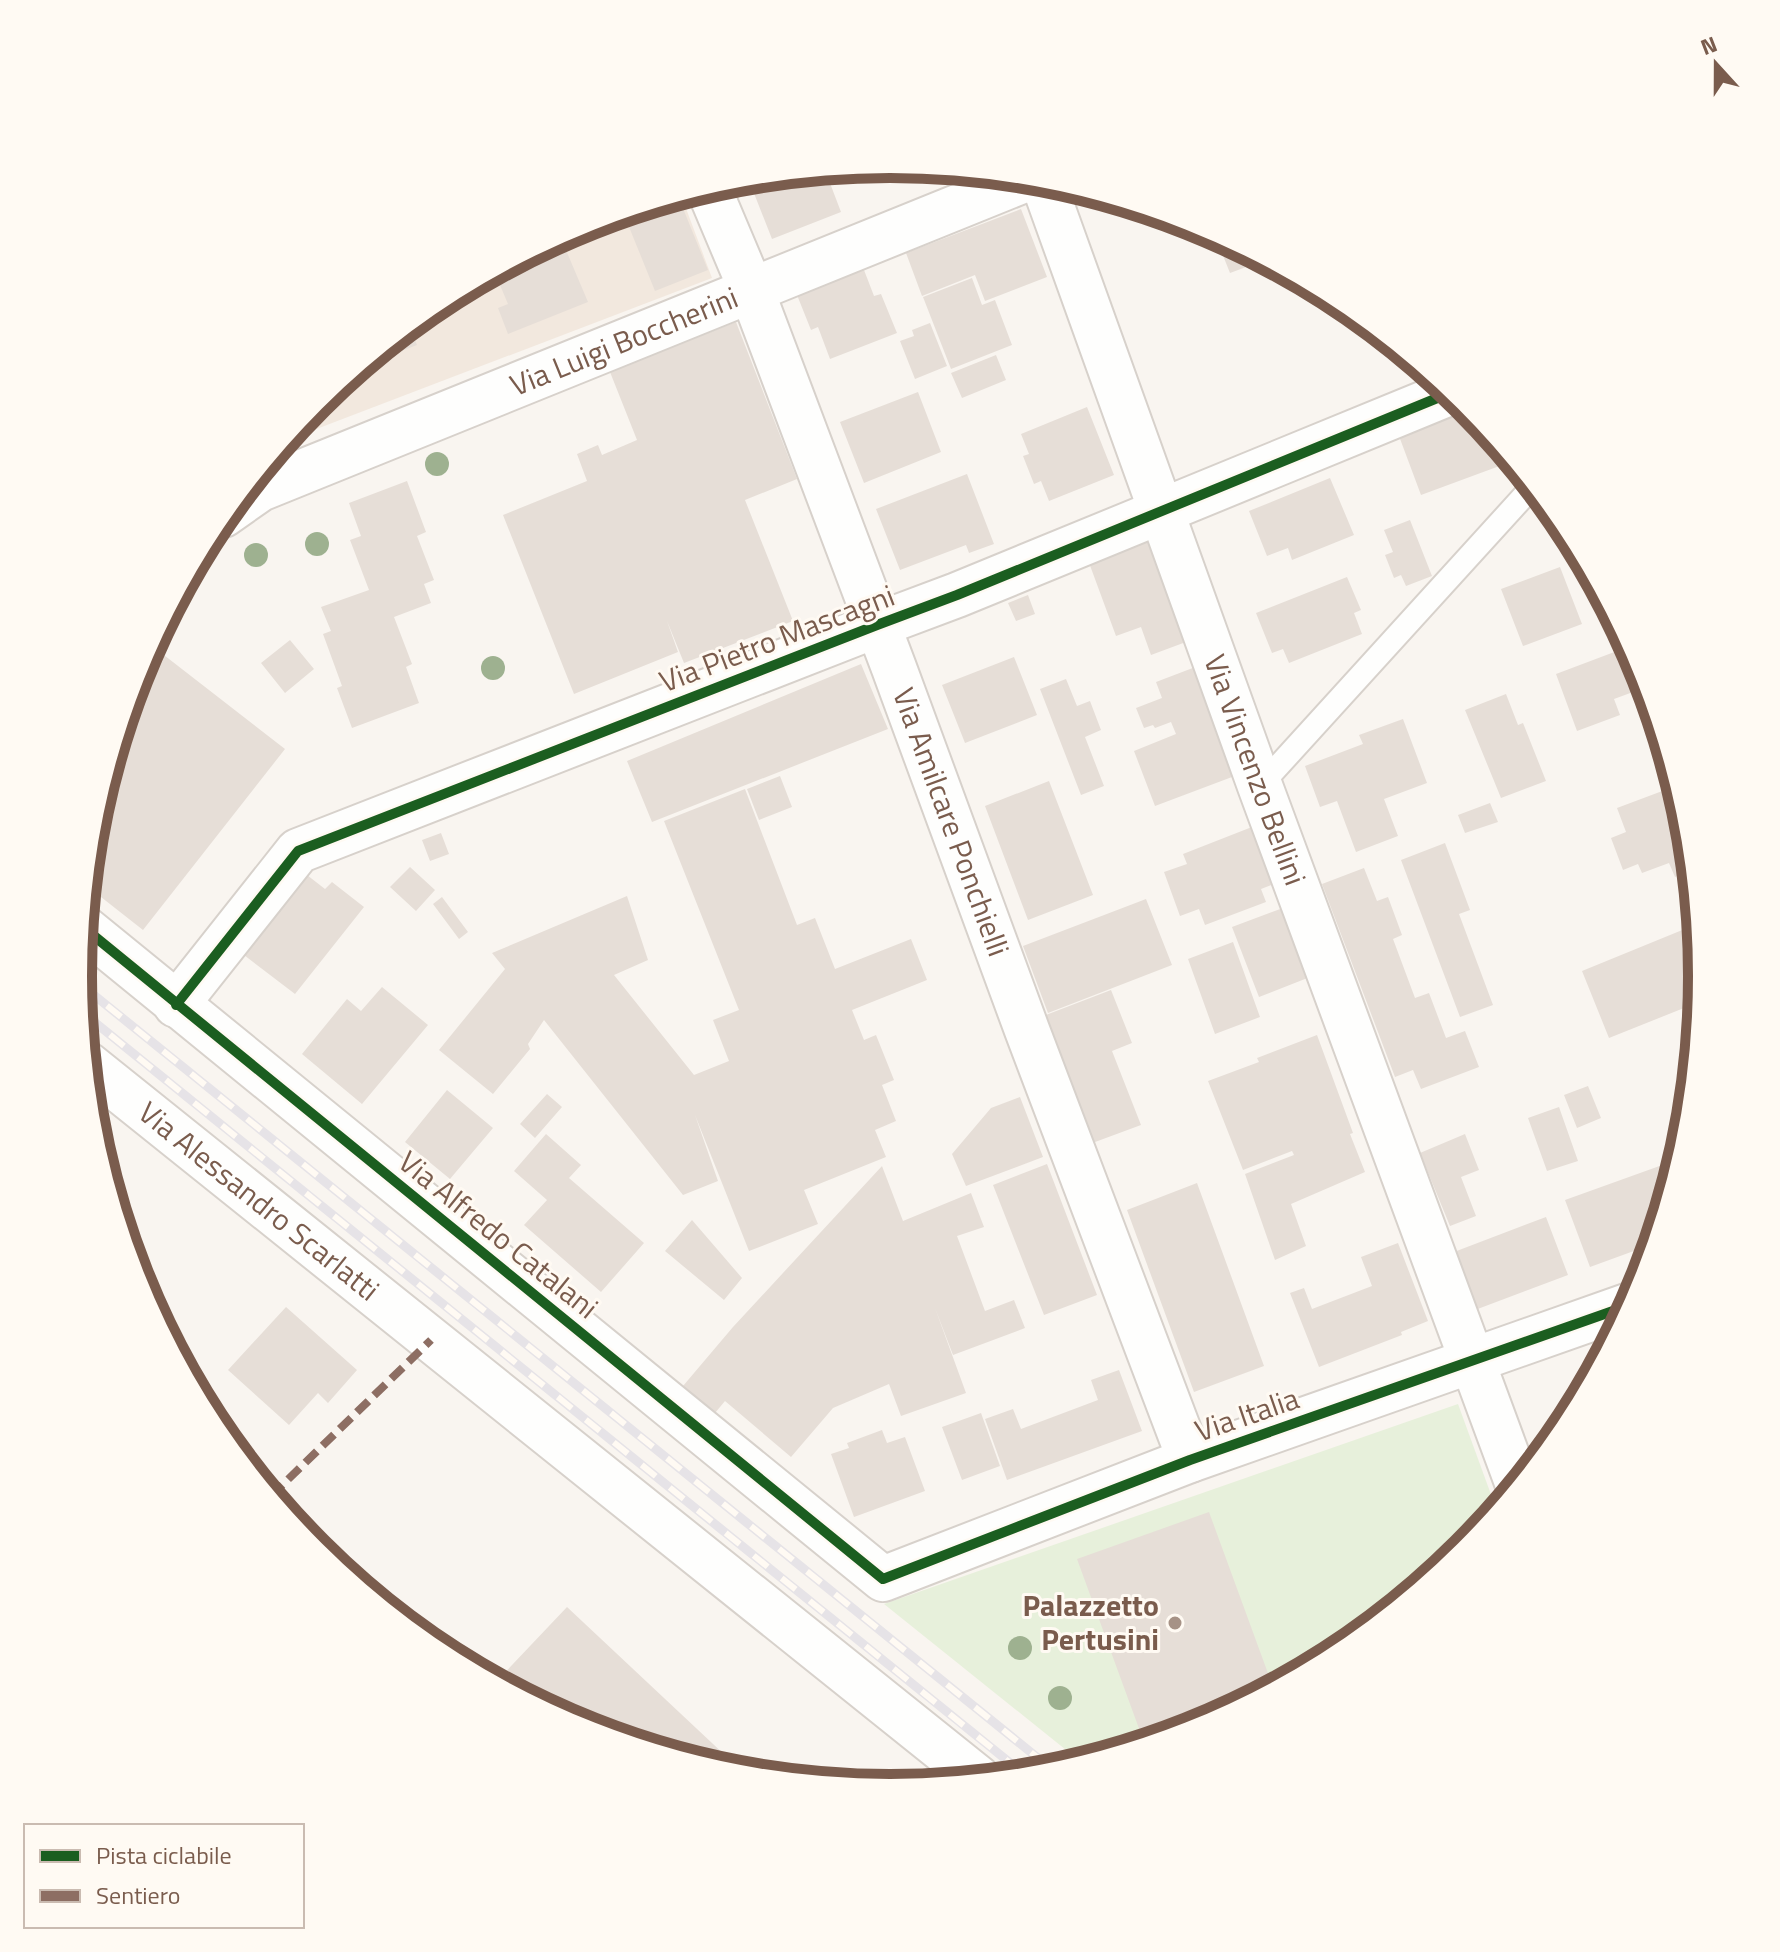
<svg xmlns="http://www.w3.org/2000/svg" width="1780" height="1952" viewBox="0 0 1780 1952" font-family="'Titillium Web',sans-serif">
<style>
.residential{fill:#f2e8de}
.green{fill:#e7f0db}
.building{fill:#e6ded7}
.lines{fill:none;stroke-linecap:round;stroke-linejoin:round}
.lane-casing{stroke:#d7d1cb;stroke-width:26}
.street-casing{stroke:#d7d1cb;stroke-width:48}
.lane{stroke:#fefefd;stroke-width:22}
.street{stroke:#fefefd;stroke-width:44}
.rail-casing{stroke:#e6e3e7;stroke-width:9}
.rail{stroke:#fffaf3;stroke-width:6;stroke-dasharray:18;stroke-linecap:butt}
.quiet{stroke:#8d6e63;stroke-width:8;stroke-dasharray:16 8;stroke-linecap:butt}
.cycleway-casing{stroke:#fffaf3;stroke-width:15}
.cycleway{stroke:#1b5e20;stroke-width:10}
.tree{fill:#9eb190}
.poi-dot{fill:#a69286;stroke:#fffaf3;stroke-width:3}
.labels{text-anchor:middle;stroke-width:6;stroke-linejoin:round;paint-order:stroke}
.street-label{font-size:30px;fill:#7a5c4d;stroke:#fffaf3}
.poi-label{font-size:30px;font-weight:bold;fill:#7a5c4d;stroke:#fffaf3;text-anchor:end}
.rim{fill:none;stroke:#7a5c4d;stroke-width:10}
</style>
<rect width="100%" height="100%" fill="#f9f5f0"/>
<!-- residential -->
<path class="residential" d="M681,195L712,278L306,433L301,420L316,402L439,301L580,226Z"/>
<!-- green -->
<path class="green" d="M1458,1404L1497,1511L1464,1550L1341,1651L1200,1726L1081,1762L884,1604Z"/>
<!-- building -->
<path class="building" d="M934,168L971,172L939,184Z
M825,170L841,212L772,239L748,178Z
M1100,195L1130,204L1107,213Z
M678,196L708,270L655,291L623,212Z
M1021,209L1047,277L985,301L975,275L922,296L906,253Z
M1214,233L1265,260L1230,273Z
M560,236L588,302L508,334L498,308L508,304L494,271Z
M864,270L874,296L881,294L897,333L830,359L818,327L811,330L797,295Z
M972,278L982,305L995,300L1012,345L951,369L923,297Z
M736,322L797,479L745,500L793,621L684,663L667,621L678,652L574,694L503,515L587,481L577,454L598,445L602,455L637,440L610,372Z
M930,323L947,366L915,379L900,341L914,336L912,330Z
M409,326L417,345L383,358L385,364L363,373L360,365Z
M996,355L1006,380L962,398L951,373Z
M918,392L941,452L864,483L840,422Z
M1464,402L1513,461L1421,495L1396,428Z
M1087,407L1114,475L1049,501L1041,481L1034,484L1023,456L1029,454L1021,434Z
M967,474L994,544L969,553L966,545L900,570L876,509Z
M1330,478L1354,535L1292,560L1288,548L1267,556L1249,511Z
M407,481L426,532L417,536L434,580L424,584L431,603L394,617L412,664L406,667L419,703L352,728L337,688L342,686L323,634L331,631L321,607L369,590L350,540L361,536L349,503Z
M1410,520L1432,576L1406,586L1401,575L1394,578L1385,555L1393,552L1384,530Z
M1155,535L1194,639L1151,655L1141,627L1116,636L1088,560Z
M1560,567L1582,624L1523,646L1501,589Z
M1347,577L1361,610L1354,613L1362,634L1289,663L1283,649L1272,653L1256,613Z
M1028,595L1035,614L1016,621L1008,603Z
M290,640L314,669L285,693L261,663Z
M151,645L285,749L143,930L87,886L94,817L140,665Z
M1617,651L1633,692L1614,699L1620,715L1577,731L1556,674Z
M1014,657L1037,715L965,743L942,685Z
M861,664L888,729L652,822L627,761Z
M1198,666L1222,727L1215,730L1232,777L1155,806L1134,751L1176,734L1171,722L1155,728L1153,725L1144,728L1136,708L1162,698L1156,682Z
M1066,679L1077,706L1090,701L1101,730L1085,737L1104,786L1081,795L1040,689Z
M1506,694L1518,725L1523,723L1546,781L1501,798L1465,710Z
M1403,719L1427,783L1384,799L1398,836L1356,852L1337,801L1320,807L1305,766L1363,744L1359,735Z
M780,776L792,807L759,820L747,789Z
M1049,781L1093,895L1028,920L985,806Z
M1673,787L1687,824L1692,870L1675,877L1669,863L1642,873L1638,864L1623,870L1611,838L1626,832L1617,808Z
M745,789L797,925L815,918L835,969L911,939L927,980L852,1010L864,1040L876,1035L894,1080L882,1085L896,1121L875,1130L886,1157L804,1190L818,1224L749,1251L695,1115L718,1181L683,1195L544,1020L528,1044L530,1049L493,1094L439,1050L505,969L492,953L627,896L648,960L614,975L694,1075L729,1061L713,1020L739,1010L664,821Z
M1490,803L1498,822L1465,833L1458,815Z
M1257,825L1279,882L1261,889L1266,902L1205,925L1199,909L1180,916L1164,872L1187,864L1183,854Z
M441,833L449,854L430,861L422,840Z
M1445,843L1470,910L1459,914L1493,1005L1460,1017L1401,860Z
M410,867L435,890L416,911L390,887Z
M1364,868L1377,901L1388,897L1402,935L1393,939L1415,998L1429,993L1446,1038L1465,1031L1479,1067L1421,1089L1413,1070L1395,1077L1322,884Z
M307,875L325,889L332,882L364,907L295,994L244,955Z
M442,897L468,932L459,939L433,904Z
M1146,899L1172,965L1048,1013L1023,946Z
M1283,908L1310,977L1259,997L1232,927Z
M1697,924L1702,976L1699,1002L1609,1038L1582,971Z
M1233,942L1260,1017L1215,1034L1188,959Z
M382,987L428,1025L362,1104L302,1054L347,999L361,1011Z
M1111,990L1132,1043L1112,1051L1141,1125L1087,1145L1038,1018Z
M1317,1035L1353,1133L1350,1134L1365,1172L1291,1204L1306,1246L1275,1260L1245,1174L1294,1155L1292,1151L1243,1170L1208,1081L1259,1062L1257,1058Z
M1588,1086L1601,1118L1577,1128L1564,1095Z
M447,1090L493,1128L450,1179L405,1142Z
M547,1094L562,1107L535,1138L520,1124Z
M1020,1097L1043,1157L966,1186L952,1154L991,1108Z
M1559,1107L1578,1161L1547,1171L1528,1118Z
M546,1134L581,1165L569,1178L644,1243L601,1292L524,1225L547,1200L514,1171Z
M1465,1134L1479,1170L1461,1177L1476,1216L1450,1226L1420,1153Z
M1679,1159L1653,1244L1590,1267L1565,1200Z
M1047,1164L1097,1295L1044,1315L993,1185Z
M882,1166L903,1221L971,1193L984,1227L957,1236L985,1311L1014,1300L1025,1328L953,1355L935,1308L966,1393L901,1416L889,1384L833,1408L791,1457L725,1401L715,1413L683,1386L733,1327Z
M1197,1183L1264,1366L1194,1392L1127,1210Z
M1546,1217L1568,1275L1475,1310L1454,1252Z
M692,1220L742,1278L724,1300L665,1251Z
M1398,1243L1428,1321L1401,1332L1402,1335L1319,1367L1290,1293L1304,1288L1312,1309L1372,1286L1361,1257Z
M286,1307L357,1370L328,1403L318,1393L289,1425L228,1370Z
M1119,1370L1142,1431L1007,1480L985,1419L1013,1409L1021,1429L1098,1400L1091,1380Z
M981,1413L1000,1466L962,1480L942,1427Z
M882,1430L887,1443L905,1437L925,1491L854,1517L831,1454L849,1448L847,1443Z
M1209,1512L1273,1687L1203,1712L1213,1720L1200,1726L1193,1729L1182,1719L1141,1734L1077,1559Z
M567,1607L745,1774L731,1772L579,1726L497,1681Z"/>
<g class="lines">
<defs>
<path id="lane" d="M1260,786L1533,486"/>
<g id="street">
<path id="s1" d="M1042,179L1260,786L1518,1485"/>
<path id="s2" d="M708,187L751,289L894,668L1027,1030L1190,1460"/>
<path id="s3" d="M223,515L260,489L1029,178"/>
<path d="M83,927L883,1579L1190,1460L1630,1305"/>
<path d="M176,1005L298,851L877,625L957,595L1452,392"/>
<path id="s4" d="M87,1064L979,1779"/>
</g>
</defs>
<!-- lane casing -->
<use href="#lane" class="lane-casing"/>
<!-- street casing -->
<use href="#street" class="street-casing"/>
<!-- lane -->
<use href="#lane" class="lane"/>
<!-- street -->
<use href="#street" class="street"/>
<defs>
<path id="rail" d="M79,983L1054,1771
M82,1012L1025,1775"/>
</defs>
<!-- rail casing -->
<use href="#rail" class="rail-casing"/>
<!-- rail -->
<use href="#rail" class="rail"/>
<!-- quiet -->
<path class="quiet" d="M271,1496L431,1340"/>
<defs>
<path id="cycleway" d="M83,927L883,1579L1190,1460L1630,1305
M176,1005L298,851L877,625L957,595L1452,392"/>
</defs>
<!-- cycleway casing -->
<use href="#cycleway" class="cycleway-casing"/>
<!-- cycleway -->
<use href="#cycleway" class="cycleway"/>
</g>
<!-- trees -->
<g class="tree">
<circle cx="437" cy="464" r="12"/>
<circle cx="317" cy="544" r="12"/>
<circle cx="256" cy="555" r="12"/>
<circle cx="493" cy="668" r="12"/>
<circle cx="1020" cy="1648" r="12"/>
<circle cx="1060" cy="1698" r="12"/>
</g>
<!-- markers -->
<circle class="poi-dot" cx="1175" cy="1623" r="8"/>
<g class="labels">
<!-- street labels -->
<g class="street-label">
<text dy="10" stroke="none"><textPath href="#s3" startOffset="438">Via Luigi Boccherini</textPath></text>
<text transform="translate(777 639) rotate(-21)" y="10">Via Pietro Mascagni</text>
<text dy="10" stroke="none"><textPath href="#s1" startOffset="628">Via Vincenzo Bellini</textPath></text>
<text dy="10" stroke="none"><textPath href="#s2" startOffset="680">Via Amilcare Ponchielli</textPath></text>
<text dy="10" stroke="none"><textPath href="#s4" startOffset="220">Via Alessandro Scarlatti</textPath></text>
<text transform="translate(498 1235) rotate(39)" y="10">Via Alfredo Catalani</text>
<text transform="translate(1247 1415) rotate(-19)" y="10">Via Italia</text>
</g>
<!-- poi labels -->
<g class="poi-label">
<text x="1159" y="1616">Palazzetto<tspan x="1159" dy="34">Pertusini</tspan></text>
</g>
</g>
<!-- crop -->
<path d="M0 0H1780V1952H0ZM92 976a798 798 0 1 1 1596 0a798 798 0 1 1-1596 0Z" fill="#fffaf3" fill-rule="evenodd"/>
<path class="rim" d="M92 976a798 798 0 1 1 1596 0a798 798 0 1 1-1596 0Z"/>
<!-- legend -->
<rect x="24" y="1824" width="280" height="104" fill="#fffaf3" stroke="#cabbb1" stroke-width="2"/>
<rect x="40" y="1850" width="40" height="12" fill="#1b5e20" stroke="#cabbb1" stroke-width="2"/>
<text x="96" y="1864" font-size="24" fill="#7a5c4d">Pista ciclabile</text>
<rect x="40" y="1890" width="40" height="12" fill="#8d6e63" stroke="#cabbb1" stroke-width="2"/>
<text x="96" y="1904" font-size="24" fill="#7a5c4d">Sentiero</text>
<!-- north arrow -->
<g transform="translate(1716 64) rotate(339)" stroke="#fffaf3" stroke-width="6" paint-order="stroke">
<path d="M0-6L14 30L0 20L-14 30Z" fill="#7a5c4d"/>
<text y="-12" font-size="22" font-weight="bold" text-anchor="middle" fill="#7a5c4d">N</text>
</g>
</svg>
